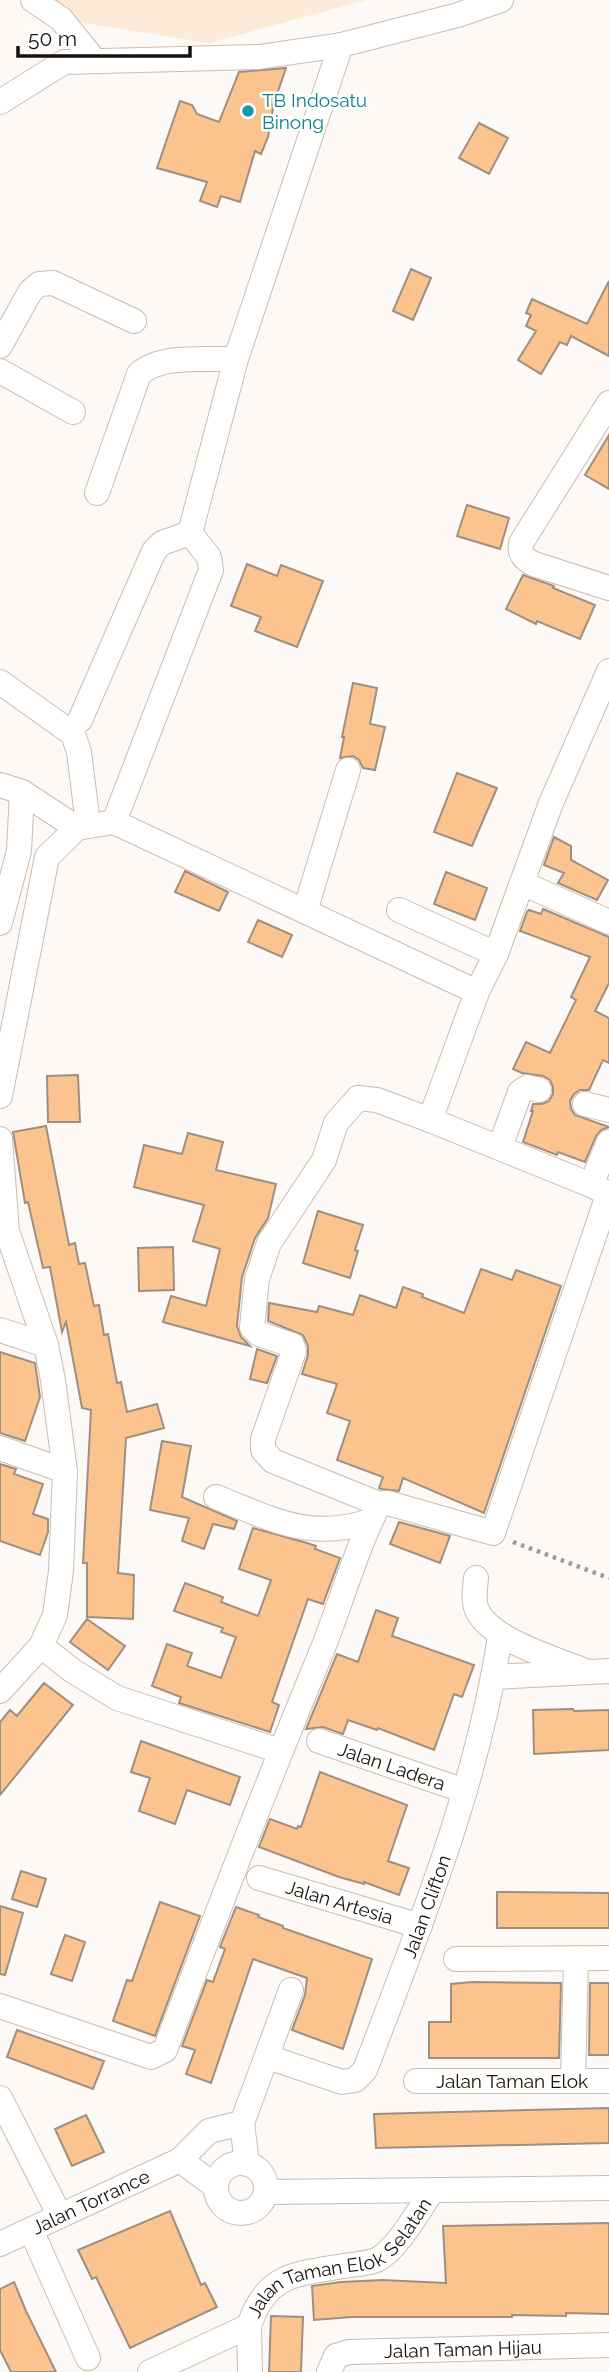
<svg xmlns="http://www.w3.org/2000/svg" width="609" height="2372" viewBox="0 0 609 2372" font-family="Raleway,sans-serif">
<style>
.built{fill:#fdead8}
.building{fill:#fbc48f;stroke:#9f8f80;stroke-width:2}
.lines{fill:none;stroke-linecap:round;stroke-linejoin:round}
.minor-casing{stroke:#cdbcac;stroke-width:26}
.path{stroke:#9f9a96;stroke-width:4.5;stroke-dasharray:3.5 5;stroke-linecap:butt}
.minor{stroke:#fff;stroke-width:24}
.culture-dot{fill:#0f9aa8;stroke:#fff;stroke-width:2.5}
.labels{text-anchor:middle;stroke-width:5;stroke-linejoin:round;paint-order:stroke}
.culture-label{font-size:19px;fill:#0d838f;stroke:#fff;text-anchor:start}
.street-label{font-size:19px;fill:#17120c;stroke:#fff}
</style>
<rect width="100%" height="100%" fill="#fdf9f6"/>
<!-- built -->
<path class="built" d="M46,0H366L209,43L77,22Z"/>
<!-- building -->
<path class="building" d="M286,68L274,103L268,137L261,154L255,151L240,202L221,196L217,207L200,201L207,182L157,168L180,101L192,105L197,114L219,122L239,72Z
M479,123L508,138L489,174L459,158Z
M411,269L431,278L413,320L393,311Z
M609,281V356L571,336L567,345L560,342L541,374L518,360L536,331L526,326L531,315L526,313L532,299L587,324Z
M609,435V489L585,475Z
M467,505L509,518L500,549L457,536Z
M247,564L277,576L281,565L323,581L297,647L255,631L261,617L231,606Z
M523,575L554,586L553,588L595,605L580,639L537,621L536,624L506,609Z
M353,683L377,688L370,724L385,727L375,770L363,768L359,760L353,756L340,758L344,737H342Z
M457,773L497,788L472,846L434,832Z
M554,837L571,846V860L608,880L597,900L558,883L564,873L544,865Z
M185,871L228,892L219,911L175,892Z
M446,872L487,888L475,920L434,904Z
M543,909L609,937V983L595,1011L609,1018V1063L603,1060L589,1090H580L574,1094L570,1101L571,1109L575,1115L609,1127L601,1130L596,1136L585,1162L558,1152L557,1155L523,1142L533,1111H531L533,1104H542L549,1101L553,1094V1087L550,1080L543,1076L522,1073L513,1069L526,1042L550,1053L576,1000L571,997L590,957L520,931L527,912L529,910L541,914Z
M258,920L292,935L282,957L248,942Z
M78,1075L80,1122H48L47,1076Z
M46,1126L69,1245L75,1243L79,1264L85,1263L94,1306L99,1305L104,1335L108,1334L117,1383L121,1382L127,1412L157,1404L164,1428L126,1438L118,1573L134,1575L133,1619L87,1617V1563H83L91,1410L82,1408L66,1322L62,1332L50,1267L43,1268L28,1202L25,1203L13,1132Z
M188,1133L223,1142L216,1170L276,1184L268,1218L255,1238L242,1277L237,1326L241,1337L250,1346L163,1322L171,1296L206,1306L220,1249L193,1241L204,1205L134,1187L144,1145L182,1154Z
M318,1211L363,1225L355,1250L358,1251L350,1278L303,1263Z
M173,1247L174,1290L139,1291L138,1248Z
M481,1269L512,1280L516,1270L561,1286L484,1513L403,1478L399,1491L381,1489L379,1488L383,1477L337,1460L350,1421L327,1413L337,1384L302,1374L308,1355V1346L303,1335L268,1321L269,1303L317,1312L319,1306L353,1315L360,1295L396,1308L403,1287L423,1294L422,1297L464,1313Z
M257,1349L277,1356L267,1383L250,1379Z
M0,1352L35,1363L40,1397L25,1441L0,1433Z
M162,1441L191,1446L182,1497L237,1521L234,1529L213,1524L204,1549L182,1541L189,1518L150,1510Z
M0,1464L16,1469L14,1474L43,1484L33,1514L48,1519V1532L40,1555L0,1541Z
M399,1522L450,1536L440,1563L390,1544Z
M253,1528L307,1543L316,1546L315,1549L340,1558L323,1604L308,1599L272,1702L279,1705L270,1732L179,1703L181,1697L152,1686L167,1644L192,1653L187,1666L221,1678L236,1637L221,1632L223,1628L174,1611L185,1583L223,1597L221,1602L258,1616L271,1580L239,1569Z
M376,1610L398,1618L392,1636L474,1665L462,1697L454,1694L434,1750L378,1728L377,1730L348,1720L343,1734L323,1727L306,1729L337,1654L358,1662Z
M87,1619L125,1646L108,1670L70,1642Z
M44,1683L73,1705L0,1795V1722L10,1710L17,1716Z
M573,1709L574,1711L609,1710V1750L534,1754L533,1710Z
M141,1741L240,1777L230,1805L187,1790L175,1824L139,1811L150,1778L131,1772Z
M320,1772L407,1805L388,1861L409,1868L399,1895L364,1882V1884L339,1877L259,1847L270,1819L297,1829L298,1826L301,1827Z
M21,1871L46,1879L37,1907L12,1899Z
M497,1892L609,1893V1928H497Z
M160,1902L200,1916L155,2036L113,2021L127,1980L132,1981Z
M0,1906L23,1913L5,1975L0,1974Z
M236,1907L259,1915L258,1917L283,1926V1928L372,1959L343,2049L292,2030L305,1995L307,1978L253,1959L211,2083L186,2074L195,2050L182,2046L207,1980L213,1982L225,1949L220,1947Z
M65,1935L85,1942L72,1981L51,1974Z
M472,1982L561,1983L559,2058H429V2022H451V1984Z
M590,1983H609V2055H589Z
M17,2030L104,2061L93,2089L7,2057Z
M609,2108V2143L376,2148L374,2114Z
M86,2115L104,2152L72,2166L55,2129Z
M170,2211L201,2285L205,2283L217,2307L130,2348L96,2277L92,2279L78,2250Z
M609,2223V2314L566,2313V2316L512,2315V2317H352L314,2320L312,2286L341,2282L382,2280L446,2283L443,2226Z
M14,2282L26,2311L56,2372H11L0,2350V2289Z
M271,2316L303,2317L301,2372H269Z"/>
<g class="lines">
<defs>
<g id="minor">
<path d="M33,0L61,19L95,61"/>
<path d="M0,102L64,62L259,57L341,45L458,15L501,0"/>
<path d="M0,346L30,292L39,284L53,283L134,321"/>
<path d="M0,371L73,412"/>
<path d="M609,403L521,543C519,554 524,559 534,564L609,588"/>
<path d="M97,493L139,374C161,354 207,360 236,359"/>
<path d="M0,682L73,734L79,752L88,824"/>
<path d="M80,720L154,551L162,543L190,533"/>
<path d="M0,785L22,792L19,851L0,923"/>
<path d="M22,792L77,828"/>
<path d="M114,822L477,992"/>
<path d="M522,883L609,922"/>
<path d="M399,910L496,954"/>
<path d="M305,911L348,770"/>
<path d="M0,1096L47,857L77,828L114,822L211,570L209,557L190,533L236,359L341,45"/>
<path d="M585,1104L609,1110"/>
<path d="M0,1139L7,1231L46,1345L53,1380L65,1471L61,1571L55,1615L41,1646L0,1691"/>
<path d="M500,1147L520,1092L527,1087L539,1090"/>
<path d="M591,1185L609,1142"/>
<path d="M0,1330L46,1345"/>
<path d="M0,1448L65,1471"/>
<path d="M216,1497C272,1519 309,1541 370,1521"/>
<path d="M379,1504L273,1461L263,1450V1439L294,1351L292,1345L259,1334L252,1327L257,1279L269,1243L324,1160L336,1123L358,1098L377,1100L430,1120"/>
<path d="M476,1578C475,1588 473,1601 477,1610C491,1641 557,1659 588,1672"/>
<path d="M41,1646L73,1671L117,1698L280,1751"/>
<path d="M493,1677L609,1671"/>
<path id="s1" d="M319,1741L465,1791"/>
<path id="s2" d="M259,1878L420,1926"/>
<path d="M456,1959L609,1958"/>
<path d="M0,2006L151,2057L165,2050C216,1915 268,1781 323,1648C342,1600 356,1549 379,1504L388,1503L493,1533L607,1198L601,1190L591,1185L430,1120L477,992L496,954L551,803L609,671"/>
<path id="s3" d="M268,2057L342,2082L355,2080L365,2070C419,1928 477,1787 500,1636"/>
<path id="s4" d="M416,2081H609"/>
<path d="M573,2081L576,1958"/>
<path d="M0,2098L60,2216"/>
<circle cx="241" cy="2188" r="25"/>
<path d="M247,2164L242,2123L291,1990"/>
<path d="M215,2186L180,2160L209,2131L242,2123"/>
<path d="M266,2192L609,2188"/>
<path d="M31,2230L88,2358"/>
<path id="s5" d="M0,2244L180,2160"/>
<path d="M249,2326L250,2372"/>
<path id="s6" d="M150,2372L249,2326C266,2274 295,2274 344,2266C354,2264 367,2264 376,2260C397,2251 419,2209 433,2190"/>
<path id="s7" d="M329,2372L336,2356L349,2352L609,2345"/>
</g>
</defs>
<!-- minor casing -->
<use href="#minor" class="minor-casing"/>
<!-- path -->
<path class="path" d="M513,1542L609,1578"/>
<!-- minor -->
<use href="#minor" class="minor"/>
</g>
<!-- markers -->
<circle class="culture-dot" cx="248" cy="111" r="7"/>
<g class="labels">
<!-- culture labels -->
<g class="culture-label">
<text x="262" y="107">TB Indosatu<tspan x="262" dy="22">Binong</tspan></text>
</g>
<!-- street labels -->
<g class="street-label">
<text dy="7" stroke="none"><textPath href="#s1" startOffset="77">Jalan Ladera</textPath></text>
<text dy="7" stroke="none"><textPath href="#s2" startOffset="84">Jalan Artesia</textPath></text>
<text dy="7" stroke="none"><textPath href="#s3" startOffset="280">Jalan Clifton</textPath></text>
<text dy="7" stroke="none"><textPath href="#s4" startOffset="96">Jalan Taman Elok</textPath></text>
<text dy="7" stroke="none"><textPath href="#s5" startOffset="100">Jalan Torrance</textPath></text>
<text dy="7" stroke="none"><textPath href="#s6" startOffset="231">Jalan Taman Elok Selatan</textPath></text>
<text dy="7" stroke="none"><textPath href="#s7" startOffset="145">Jalan Taman Hijau</textPath></text>
</g>
</g>
<!-- scale -->
<path d="M18 46v10h172v-10" fill="none" stroke="#17120c" stroke-width="3.5"/>
<text x="28" y="46" font-size="21" fill="#17120c" stroke="#ffffff" stroke-width="5" paint-order="stroke">50 m</text>
</svg>
